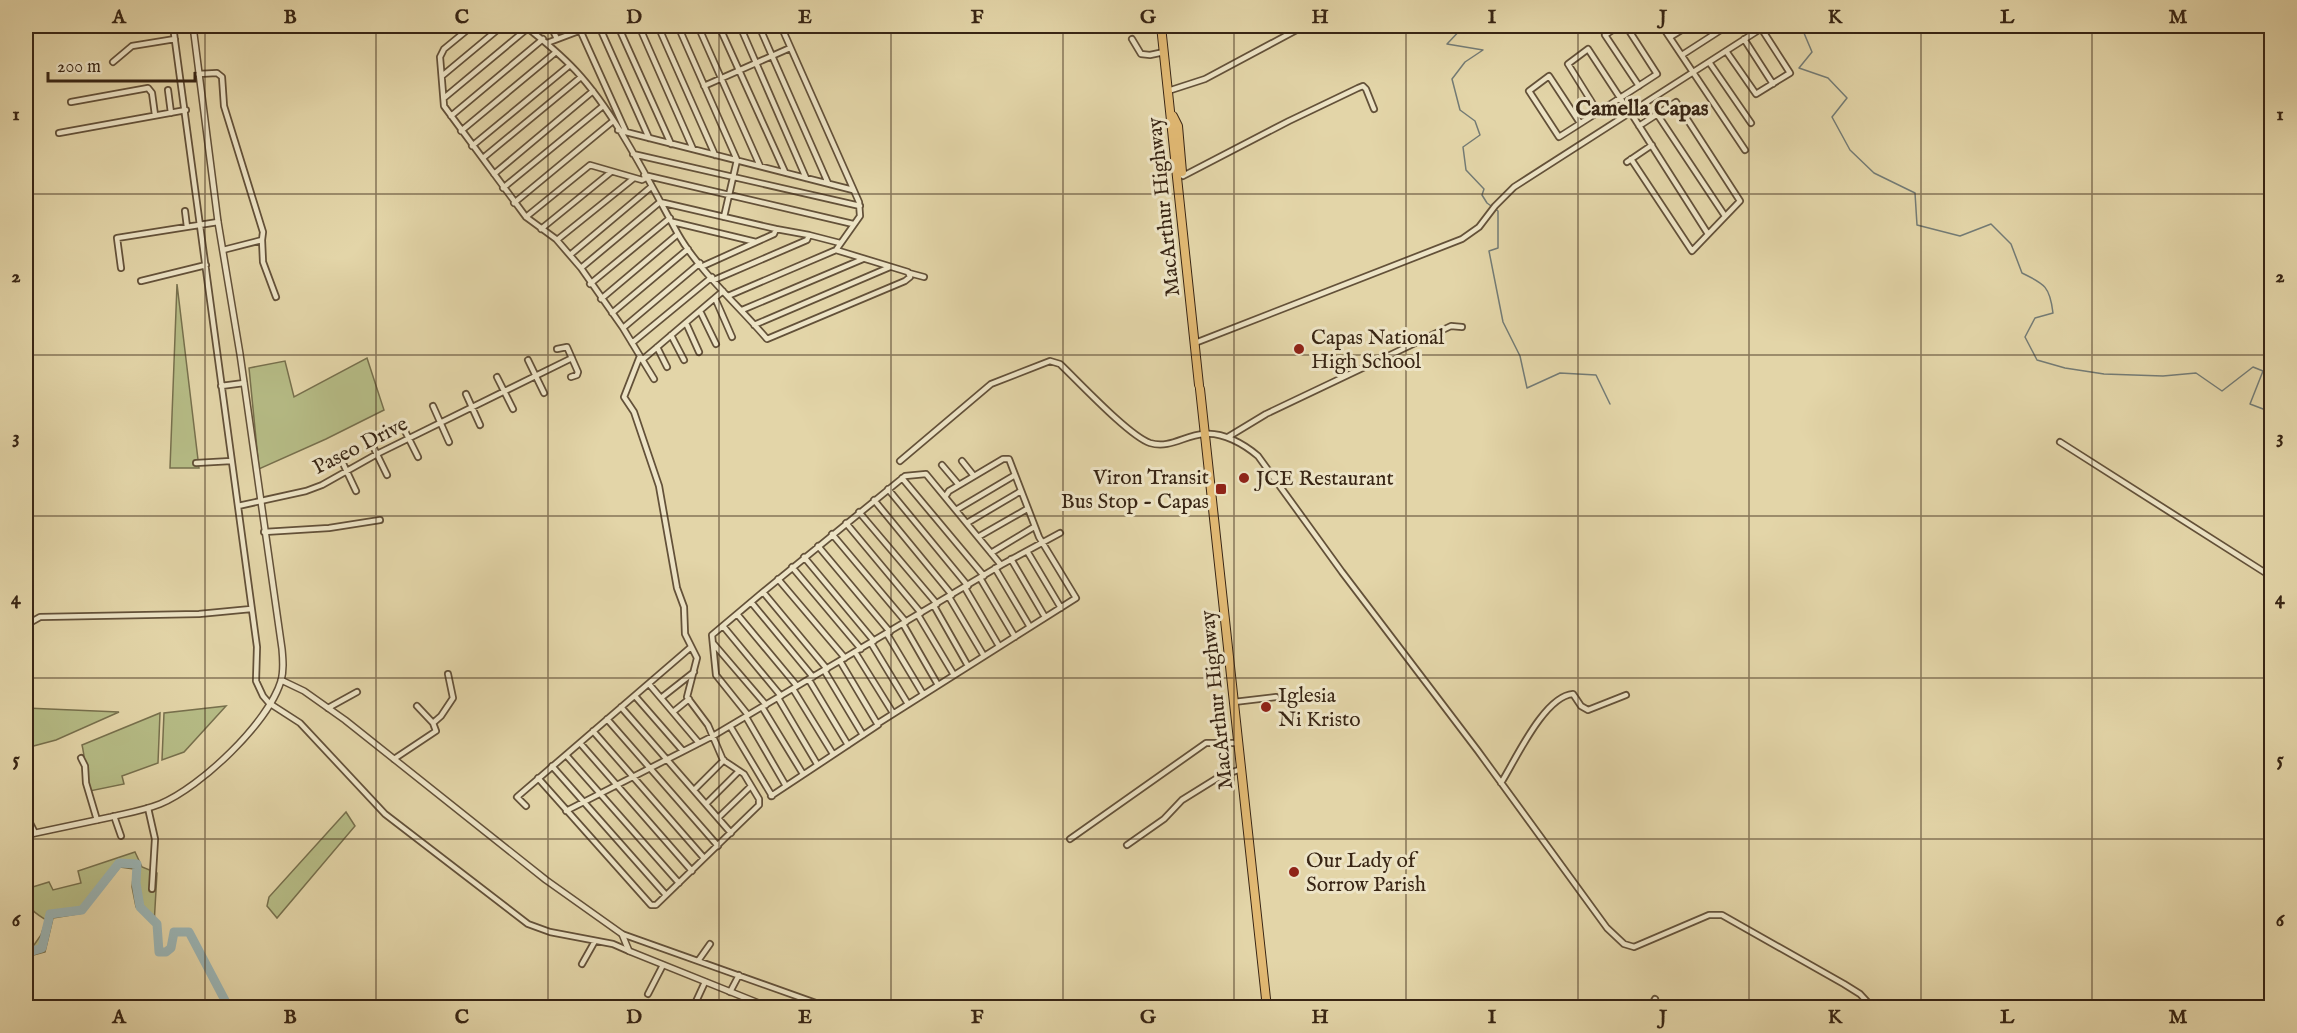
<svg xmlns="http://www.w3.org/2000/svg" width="2297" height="1033" viewBox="0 0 2297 1033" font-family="'IM FELL English',serif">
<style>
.green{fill:#b6bc86;stroke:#77704d;stroke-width:1.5}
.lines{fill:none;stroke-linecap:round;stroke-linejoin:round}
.stream{stroke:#737b75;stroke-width:1.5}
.river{stroke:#9bb5b5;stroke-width:9}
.minor-casing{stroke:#635139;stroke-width:8}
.tertiary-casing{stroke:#635139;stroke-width:8}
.trunk-casing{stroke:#382514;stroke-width:10}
.minor{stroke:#ede4c6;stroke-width:4.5}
.tertiary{stroke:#ede4c6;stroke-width:5}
.trunk{stroke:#e2ba74;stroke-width:8}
.grid{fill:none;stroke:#382514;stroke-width:1.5;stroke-opacity:0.55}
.poi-dot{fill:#8f2418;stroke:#ede4c6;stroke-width:2}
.labels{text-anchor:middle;stroke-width:6;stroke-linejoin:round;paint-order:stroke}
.street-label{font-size:21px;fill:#382514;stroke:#ede4c6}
.poi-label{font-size:21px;fill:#382514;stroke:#ede4c6;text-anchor:start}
.neighbourhood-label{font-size:22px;font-weight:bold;fill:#382514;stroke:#ede4c6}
.neatline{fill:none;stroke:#382514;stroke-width:2}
.grid-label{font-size:20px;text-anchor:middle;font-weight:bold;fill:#382514}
</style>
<rect width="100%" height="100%" fill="#e3d5a8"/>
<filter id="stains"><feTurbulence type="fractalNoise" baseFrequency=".00333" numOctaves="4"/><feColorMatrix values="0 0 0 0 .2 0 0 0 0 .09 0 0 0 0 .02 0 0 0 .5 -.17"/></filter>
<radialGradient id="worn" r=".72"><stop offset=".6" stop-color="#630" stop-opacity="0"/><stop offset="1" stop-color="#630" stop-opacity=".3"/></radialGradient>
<!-- green -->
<path class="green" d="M177,284L199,468H170Z
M367,358L384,410L326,439L259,469L249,368L285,361L294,397Z
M226,706L184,752L162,760L164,713Z
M26,708L119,712L56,740L26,748Z
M160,713L158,763L122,776L124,784L90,791C84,776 86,761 82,745Z
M346,812L355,826L277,918L267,906L269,897Z
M135,852L142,867L157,873L154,925L136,907L132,887L134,869L120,867L83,913L53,918L45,952L26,957V942L34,945L41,935L46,920C32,911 26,908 26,889L49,882L53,890L81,883L78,871Z"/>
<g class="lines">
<!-- stream -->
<path class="stream" d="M1464,26L1447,44L1483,50L1465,62L1452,79L1460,110L1475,121L1480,135L1463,147L1466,170L1484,189L1482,195L1487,203L1498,211V248L1489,251L1503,322L1520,356L1527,388L1560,373L1596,375L1610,404
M1801,26L1812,52L1799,68L1828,78L1847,98L1832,117L1850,150L1874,173L1915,193L1917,225L1960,236L1991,224L2011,244L2022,273C2045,284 2050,287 2053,313L2035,318L2025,337L2037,360L2065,368L2104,374L2163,376L2196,373L2222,391L2253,367L2263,371L2250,404L2271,412L2272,410"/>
<!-- river -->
<path class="river" d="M26,953L42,948L50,914L82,910L119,863L137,864L136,883L140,907L157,924L159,952H166L171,948L174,932H189L229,1008"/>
<defs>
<path id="minor" d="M173,26L257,647L256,681L263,696L269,703L300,723L385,814L528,924L550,932L613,944L629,951
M472,26L444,49L440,57L444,106L526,217L556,239L581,268L623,328L654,379
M525,26C543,40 560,54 576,71C616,114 649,182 678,234C699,271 739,306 767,339L905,281L910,277L908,272L836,250L860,216L859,202L781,26
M551,26L557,39
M599,26L649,138
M618,26L671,144
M639,26L693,149
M658,26L715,155
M678,26L737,160L724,217
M698,26L760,166
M719,26L785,172
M740,26L806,178
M759,26L828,183
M1619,26L1605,35L1639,86
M1662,26L1745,150
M580,30L626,132
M1670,37L1688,26
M1132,39L1141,54L1150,55L1164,52
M1744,39L1773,84
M547,43L592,26
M1726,51L1756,94L1790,73L1761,28
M1682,55L1727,26
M113,62L132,46L175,39
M1709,62L1751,123
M198,74L217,73L222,77L224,106L263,232L262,240L223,250
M442,76L502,26
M704,86L790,48
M168,90L171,113
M1168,91L1205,79L1304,26
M444,98L528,28
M71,102L148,88L152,93L155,115
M1598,112L1568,64L1588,49L1630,113
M1631,113L1708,234
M1657,114L1725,216
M451,116L543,39
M1580,123L1549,76L1529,91L1559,137C1592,116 1625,95 1657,74L1626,26
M618,130L853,190
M461,131L556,52
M59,133L186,110
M472,146L570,65
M633,154L860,206
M483,158L581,77
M1631,159L1692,251L1740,201L1676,102L1639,126
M1627,162L1652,145
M494,174L593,91
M644,175L853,224
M1183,176L1289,121L1358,88L1363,86L1366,89L1374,109
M503,188L603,106
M514,203L613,121
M185,211L187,227
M526,217L590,165L642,180L646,178
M673,222L756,242
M541,229L611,172
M809,235L840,243
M262,240L263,262L276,297
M557,240L634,178
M570,255L651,187
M121,268L117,238L218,222
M581,268L660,202L776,229L774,234L703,266
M909,273L924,277
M714,280L807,240L809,235L776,229
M141,281L206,265
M590,284L670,218
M728,296L836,250
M715,298L732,337
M601,299L678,234
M742,310L863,259
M700,311L716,344
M612,313L688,249
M686,323L699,352
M754,325L890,267
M623,328L700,263
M671,335L684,360
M632,343L712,277
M1195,343L1462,239L1479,227L1495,206L1514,187L1765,26
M657,347L667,367
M557,349L567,347L578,372L577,375L571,377
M528,360L544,393
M642,360L723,291
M497,377L513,409
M221,386L244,383
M466,394L480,425
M433,406L449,442
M401,423L418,457
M1228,437L1266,414L1451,326L1462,327
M369,438L387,475
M2060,442L2272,577
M340,457L356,491
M900,461L991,384L1050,361L1060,364C1078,381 1129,436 1150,443C1170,449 1185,435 1204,434C1223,432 1244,444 1258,456L1342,572L1478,751L1607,928L1624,944L1634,947L1709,915H1722L1844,984L1860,994L1873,1008
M962,461L974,476
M196,463L231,461
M942,465L959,485
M902,478L984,576
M888,489L968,586
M874,500L952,595
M238,506L306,491L322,485L377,454L572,358
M956,510L1015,475
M859,512L937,604
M846,523L921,613
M967,523L1021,491
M264,532L329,528L380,520
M832,534L906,622
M978,537L1027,509
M818,546L890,632
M1027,551L1061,608
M991,553L1034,527
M804,557L874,641
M1011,559L1045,617
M792,567L861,649
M995,568L1030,627
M980,578L1015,637
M778,579L845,658
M965,588L999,646
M949,597L984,656
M751,602L813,677
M934,606L968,666
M737,614L797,686
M918,615L954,675
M903,624L938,685
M26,625L40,617L199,614L251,609
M723,626L781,696
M887,634L923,694
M713,643L766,705
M871,643L908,704
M855,652L893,713
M827,669L763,592L905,476L926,474L1001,565
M824,670L863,735
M809,680L848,745
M649,684L699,743
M793,689L833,754
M635,696L683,751
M661,698L694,672
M778,698L817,764
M1234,702L1276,697
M621,707L731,833
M762,707L803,774
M328,708L357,692
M673,712L689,699
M748,715L716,675L712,635L763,592
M746,717L786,786
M607,719L718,846
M433,723L441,716L453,698L448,674
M877,724L1076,598L1039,537L1009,459H1003L949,491L945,497
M730,726L772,796
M593,731L704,858
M580,743L692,871
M566,755L679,883
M81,758L85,766L86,783L97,820
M394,759L436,731L433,723L417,706
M552,766L666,895
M538,778L651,905H656L759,805V799L744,774L723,760L708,725L687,697L697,658L685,634L684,607L677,588L659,486L634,412L624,397L640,356
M1501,783C1515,761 1544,696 1573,694L1581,706L1588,710L1626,695
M694,790L724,760
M771,796L878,725L840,661
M706,804L739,771
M526,806L517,797L691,647
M148,808L155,839L152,889
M566,811L713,736L1001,565L1060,533
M26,815L35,833
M114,816L121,836
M718,818L751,786
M1070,839L1206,743H1238
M1127,845L1164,819L1182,800L1219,777L1241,769
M622,934L830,1008
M698,961L710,944
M582,964L595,941
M730,992L739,975
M648,994L663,965
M693,1008L705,982
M1400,1008V1006
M1650,1008L1655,999"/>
<path id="tertiary" d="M281,680L304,691L345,720L546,880L622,934L629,951L771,1008
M26,835C54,829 83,823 111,817C128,813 145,810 160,804C201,787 268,723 281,681C284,670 283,660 282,649L240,354L218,222L193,26"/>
<path id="trunk" d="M1161,26L1199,385
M1173,116L1178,126L1182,172
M1200,389L1267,1008"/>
</defs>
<!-- minor casing -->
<use href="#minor" class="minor-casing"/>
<!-- tertiary casing -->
<use href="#tertiary" class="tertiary-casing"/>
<!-- trunk casing -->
<use href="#trunk" class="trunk-casing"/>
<!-- minor -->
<use href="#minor" class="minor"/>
<!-- tertiary -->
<use href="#tertiary" class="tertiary"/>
<!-- trunk -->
<use href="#trunk" class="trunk"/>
</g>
<!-- grid -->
<path class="grid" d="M205,26V1008M376,26V1008M548,26V1008M719,26V1008M891,26V1008M1063,26V1008M1234,26V1008M1406,26V1008M1578,26V1008M1749,26V1008M1921,26V1008M2092,26V1008M26,194H2272M26,355H2272M26,516H2272M26,678H2272M26,839H2272"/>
<!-- markers -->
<g class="poi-dot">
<circle cx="1299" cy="349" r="6"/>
<circle cx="1244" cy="478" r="6"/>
<rect x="1215" y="483" width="12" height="12" rx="3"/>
<circle cx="1266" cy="707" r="6"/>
<circle cx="1294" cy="872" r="6"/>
</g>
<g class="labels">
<!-- street labels -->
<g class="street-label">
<text transform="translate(1163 207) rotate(-96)" y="7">MacArthur Highway</text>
<text transform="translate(360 445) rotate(-27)" y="7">Paseo Drive</text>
<text transform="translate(1216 700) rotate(-96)" y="7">MacArthur Highway</text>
</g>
<!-- poi labels -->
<g class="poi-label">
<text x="1311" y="344">Capas National<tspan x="1311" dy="24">High School</tspan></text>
<text x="1209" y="484" text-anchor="end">Viron Transit<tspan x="1209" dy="24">Bus Stop - Capas</tspan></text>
<text x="1256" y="485">JCE Restaurant</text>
<text x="1278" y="702">Iglesia<tspan x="1278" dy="24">Ni Kristo</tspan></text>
<text x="1306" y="867">Our Lady of<tspan x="1306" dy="24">Sorrow Parish</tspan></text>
</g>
<!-- neighbourhood labels -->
<g class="neighbourhood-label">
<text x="1642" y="115">Camella Capas</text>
</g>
</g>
<!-- margin -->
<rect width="2297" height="1033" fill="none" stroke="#e3d5a8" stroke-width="66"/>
<!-- scale -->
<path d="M48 72v9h147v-9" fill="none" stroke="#382514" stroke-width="3"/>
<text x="57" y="72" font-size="18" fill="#382514" stroke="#ede4c6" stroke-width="4.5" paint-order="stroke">200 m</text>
<rect x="33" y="33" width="2231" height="967" class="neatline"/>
<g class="grid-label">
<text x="119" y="23">A</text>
<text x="290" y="23">B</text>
<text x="462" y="23">C</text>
<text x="634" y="23">D</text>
<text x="805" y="23">E</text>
<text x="977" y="23">F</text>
<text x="1148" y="23">G</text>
<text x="1320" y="23">H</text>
<text x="1492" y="23">I</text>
<text x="1663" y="23">J</text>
<text x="1835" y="23">K</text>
<text x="2007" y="23">L</text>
<text x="2178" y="23">M</text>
<text x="16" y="120">1</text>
<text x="2280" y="120">1</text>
<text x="16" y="282">2</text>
<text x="2280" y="282">2</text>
<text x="16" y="443">3</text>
<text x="2280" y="443">3</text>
<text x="16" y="604">4</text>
<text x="2280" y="604">4</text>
<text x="16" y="765">5</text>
<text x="2280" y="765">5</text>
<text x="16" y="926">6</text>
<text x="2280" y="926">6</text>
<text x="119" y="1023">A</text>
<text x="290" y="1023">B</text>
<text x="462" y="1023">C</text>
<text x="634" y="1023">D</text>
<text x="805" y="1023">E</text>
<text x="977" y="1023">F</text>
<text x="1148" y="1023">G</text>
<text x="1320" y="1023">H</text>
<text x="1492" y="1023">I</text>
<text x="1663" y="1023">J</text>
<text x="1835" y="1023">K</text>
<text x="2007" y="1023">L</text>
<text x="2178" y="1023">M</text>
</g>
<rect width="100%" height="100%" filter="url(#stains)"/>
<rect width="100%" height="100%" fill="url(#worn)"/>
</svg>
